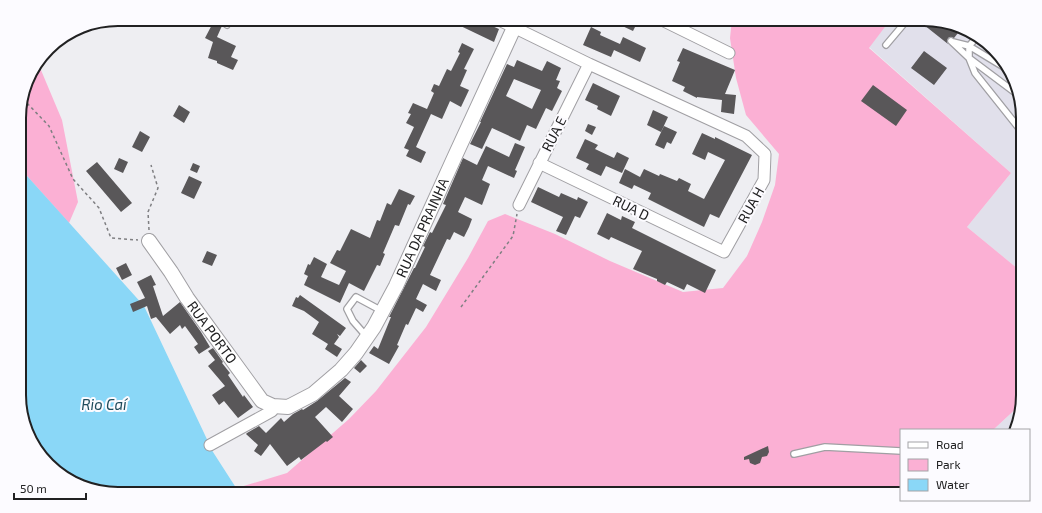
<svg xmlns="http://www.w3.org/2000/svg" width="1042" height="513" viewBox="0 0 1042 513" font-family="'Exo 2',sans-serif">
<style>
.built{fill:#e1e0eb}
.green{fill:#fbb0d4}
.water{fill:#8ad7f7}
.building{fill:#595759;fill-rule:evenodd}
.lines{fill:none;stroke-linecap:round;stroke-linejoin:round}
.service-casing{stroke:#a09fa3;stroke-width:8}
.minor-casing{stroke:#a09fa3;stroke-width:13}
.tertiary-casing{stroke:#a09fa3;stroke-width:16}
.path{stroke:#7f7f82;stroke-width:1.5;stroke-dasharray:3 3;stroke-linecap:butt}
.service{stroke:#fff;stroke-width:5.5}
.minor{stroke:#fff;stroke-width:11}
.tertiary{stroke:#fff;stroke-width:14}
.labels{text-anchor:middle;stroke-width:4;stroke-linejoin:round;paint-order:stroke}
.street-label{font-size:14px;fill:#212122;stroke:#fcfbff}
.water-label{font-size:15px;font-style:italic;fill:#1f4b5c;stroke:#fcfbff}
.rim{fill:none;stroke:#212122;stroke-width:2}
</style>
<rect width="100%" height="100%" fill="#eeeef2"/>
<!-- built -->
<path class="built" d="M891,19H924L967,29L1003,58L1022,105L1023,273L967,227L1011,173L869,47Z
M1021,404L1015,430H993Z"/>
<!-- green -->
<path class="green" d="M732,19H891L869,48L1011,173L967,227L1023,273V395L1021,404L993,430H901V494H240L237,488L287,473L349,419L376,391L426,327L468,258L488,221L505,214L555,234L610,261L683,292L723,288L747,256L762,222L775,185L779,154L746,115L736,78L730,38Z
M38,63L62,120L78,202L69,223L19,167V111L29,75Z"/>
<!-- water -->
<path class="water" d="M19,167L144,306L213,452L240,494H118L75,484L39,455L20,408Z"/>
<!-- building -->
<path class="building" d="M215,19H225L217,37L236,46L231,57L238,60L233,70L217,63V61L208,58L213,42L205,38Z
M446,19H476L499,29L494,42Z
M621,19H629L637,23L633,31L618,24Z
M932,21L962,28L954,38L950,37L948,38L947,42L948,44L924,25L925,24H930Z
M591,27L601,32L600,35L620,44L623,37L646,48L640,62L614,50L611,57L583,45Z
M462,43L474,49L464,69L467,70L460,86L469,90L461,107L450,101L442,119L431,114L416,147L426,152L421,163L406,156L409,150L404,148L414,127L406,123L411,114L408,113L413,103L427,109L434,93L431,91L434,84L439,86L447,69L451,71L460,53L458,52Z
M683,48L735,70L725,94L736,95L734,114L721,112L722,100L697,97V98L683,91L685,87L672,81L680,62L677,61Z
M924,51L947,68L934,85L911,68Z
M517,60L542,71L547,61L561,68L556,80L560,81L557,88L562,91L552,111L546,108L536,129L527,125L520,141L492,128L482,149L470,144L481,122H480L507,64L514,67ZM514,79L541,90L532,109L506,96Z
M593,83L620,96L611,116L597,109L598,106L585,100Z
M873,85L907,110L896,126L861,101Z
M179,105L190,112L184,123L173,116Z
M653,110L668,117L661,132L647,125Z
M588,124L596,127L592,135L585,131Z
M664,126L677,132L671,144L667,142L664,149L655,145Z
M140,131L150,137L142,152L132,147Z
M702,133L715,139V137L752,155L719,218L710,214L704,227L648,199L651,193L634,185L632,189L619,183L625,169L640,177L644,169L659,176L660,174L677,181L679,178L691,184L688,191L704,199L725,160L708,152L705,160L692,154Z
M585,139L598,145L595,149L614,158L617,152L629,158L622,173L606,166L601,176L586,169L589,164L576,158Z
M515,143L525,147L515,170L517,171L514,178L488,166L482,180L490,184L482,205L465,197L458,212L472,219L469,227L464,237L454,232L450,240L447,239L430,275L441,280L436,291L423,284L416,299L427,305L423,312L416,308L408,325L406,324L397,345L399,346L389,364L369,353L374,346L378,349L391,317H389L414,268H415L425,247L423,246L430,232L432,233L446,205L443,204L463,158L477,165L486,146L509,157Z
M119,158L128,162L123,173L114,169Z
M97,162L132,203L121,212L86,171Z
M193,163L200,166L197,173L190,170Z
M189,176L202,182L194,199L181,193Z
M538,187L559,197L561,193L577,200L578,197L588,202L580,218L575,216L566,235L556,231L563,217L531,202Z
M399,189L415,196L410,205L408,204L399,226L395,225L383,253L385,254L380,266L377,265L364,291L349,283L340,303L304,285L308,276L304,274L308,264L310,265L314,257L327,264L321,277L339,285L346,271L330,263L337,250L340,251L351,229L370,238L377,220L380,221L387,203L391,205Z
M607,213L621,220L622,216L635,222L632,228L716,270L705,293L687,284L684,290L667,282L665,285L657,281V279L633,269L642,251L611,237L609,240L597,234Z
M207,251L217,255L212,266L202,262Z
M126,263L132,275L122,280L116,268Z
M151,275L156,285L153,286L163,316L180,302L201,332L210,347L199,354L194,347L198,344L185,326L182,329L180,325L170,334L156,317L151,319L147,306L133,312L130,304L145,298L137,282Z
M300,295L346,328L340,336L337,334L339,337L334,344L342,349L337,357L325,349L328,344L312,334L319,322L304,311L292,306L296,297L298,298Z
M213,348L223,362L222,363L230,373L228,375L243,397L244,395L253,407L238,418L224,401L219,405L212,395L225,386L208,366L215,360L208,351Z
M361,360L367,366L360,373L354,368Z
M345,378L351,382L339,396L353,409L342,422L326,407L315,417L333,437L327,442L326,441L301,460L299,457L287,466L270,444L261,456L254,451L258,445L246,434L247,433L259,426L266,433L281,418L284,422L293,414L302,409L303,410L317,401Z
M768,446L769,452L767,456L762,457L760,463L755,465L750,463L749,459L744,460V457Z"/>
<g class="lines">
<defs>
<path id="service" d="M927,20H928
M227,25L230,19
M977,37L969,46V58L975,73L1022,132
M951,41L969,58L1017,94
M953,42L969,46L1007,69
M886,45L908,19
M367,337L353,321L347,309L356,297L382,311
M794,454L825,447L901,451"/>
<path id="minor" d="M497,19L589,64L746,136L765,154L764,180L724,252L539,163
M660,19L729,53
M519,205L589,64
M210,445L272,411L273,406"/>
<g id="tertiary">
<path id="s1" d="M149,241L171,272L187,298L262,401L273,406L288,407L313,394L341,370L356,353L374,327L396,286L455,156L518,19"/>
</g>
</defs>
<!-- service casing -->
<use href="#service" class="service-casing"/>
<!-- minor casing -->
<use href="#minor" class="minor-casing"/>
<!-- tertiary casing -->
<use href="#tertiary" class="tertiary-casing"/>
<!-- path -->
<path class="path" d="M23,99L49,126L73,179L99,208L111,238L138,240
M149,230L148,212L158,188L151,165
M461,307L513,236L517,214"/>
<!-- service -->
<use href="#service" class="service"/>
<!-- minor -->
<use href="#minor" class="minor"/>
<!-- tertiary -->
<use href="#tertiary" class="tertiary"/>
</g>
<g class="labels">
<!-- street labels -->
<g class="street-label">
<text transform="translate(554 134) rotate(-63)" y="5">RUA E</text>
<text transform="translate(751 205) rotate(-61)" y="5">RUA H</text>
<text transform="translate(631 208) rotate(26)" y="5">RUA D</text>
<text dy="5" stroke="none"><textPath href="#s1" startOffset="453">RUA DA PRAINHA</textPath></text>
<text dy="5" stroke="none"><textPath href="#s1" startOffset="111">RUA PORTO</textPath></text>
</g>
<!-- water labels -->
<g class="water-label">
<text x="104" y="410">Rio Caí</text>
</g>
</g>
<!-- crop -->
<path d="M0 0H1042V513H0ZM118 26H924A92 92 0 0 1 1016 118V395A92 92 0 0 1 924 487H118A92 92 0 0 1 26 395V118A92 92 0 0 1 118 26Z" fill="#fcfbff" fill-rule="evenodd"/>
<path class="rim" d="M118 26H924A92 92 0 0 1 1016 118V395A92 92 0 0 1 924 487H118A92 92 0 0 1 26 395V118A92 92 0 0 1 118 26Z"/>
<!-- legend -->
<rect x="900" y="429" width="130" height="72" fill="#fcfbff" stroke="#a4a4a7"/>
<rect x="908" y="442" width="20" height="6" fill="#ffffff" stroke="#a4a4a7"/>
<text x="936" y="449" font-size="12" fill="#212122">Road</text>
<rect x="908" y="459" width="20" height="12" fill="#fbb0d4" stroke="#a4a4a7"/>
<text x="936" y="469" font-size="12" fill="#212122">Park</text>
<rect x="908" y="479" width="20" height="12" fill="#8ad7f7" stroke="#a4a4a7"/>
<text x="936" y="489" font-size="12" fill="#212122">Water</text>
<!-- scale -->
<path d="M14 493v6h72v-6" fill="none" stroke="#212122" stroke-width="2"/>
<text x="20" y="493" font-size="12" fill="#212122" stroke="#fcfbff" stroke-width="3" paint-order="stroke">50 m</text>
</svg>
